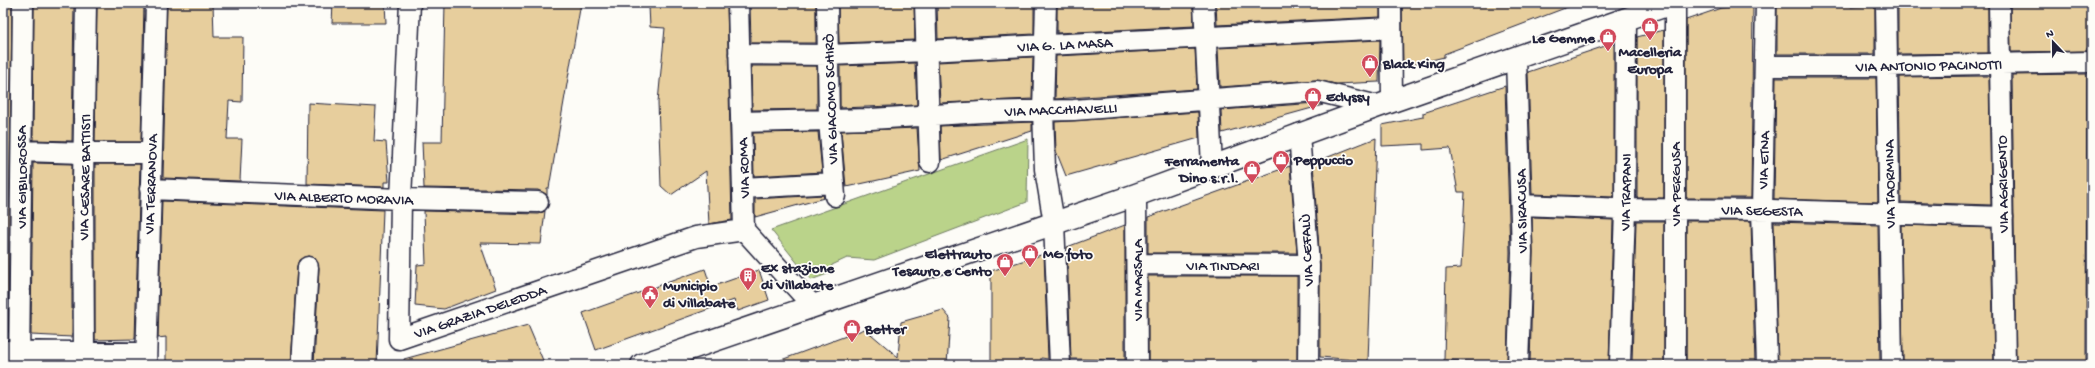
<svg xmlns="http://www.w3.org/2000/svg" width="2095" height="368" viewBox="0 0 2095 368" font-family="'Gochi Hand',sans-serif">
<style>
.green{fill:#bad38a;stroke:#6e7a62}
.building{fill:#e7ce9d;stroke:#22223b}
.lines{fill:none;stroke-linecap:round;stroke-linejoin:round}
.minor-casing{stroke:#22223b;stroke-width:23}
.secondary-casing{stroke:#22223b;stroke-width:25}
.minor{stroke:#fdfcf7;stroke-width:20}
.secondary{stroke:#fdfcf7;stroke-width:22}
.labels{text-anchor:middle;stroke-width:3.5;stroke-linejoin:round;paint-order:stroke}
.poi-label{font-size:15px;font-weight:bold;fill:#22223b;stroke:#fdfcf7;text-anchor:start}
.street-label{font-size:15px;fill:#22223b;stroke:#fdfcf7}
</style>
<rect width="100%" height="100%" fill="#fdfcf7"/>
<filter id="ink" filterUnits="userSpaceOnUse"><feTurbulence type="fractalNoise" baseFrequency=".025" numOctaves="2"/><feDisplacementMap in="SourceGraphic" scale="8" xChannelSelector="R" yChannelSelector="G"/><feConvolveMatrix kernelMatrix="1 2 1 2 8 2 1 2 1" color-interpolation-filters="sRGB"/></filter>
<g filter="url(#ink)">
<!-- green -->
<path class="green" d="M1028,139L1027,202L874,260L847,258L832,265L830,273L811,280L771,230Z
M46,361L97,365H50Z"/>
<!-- building -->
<path class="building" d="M3,3H12L8,332L3,331Z
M34,3H74L72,141L33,140Z
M97,3H144L141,142H95Z
M167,3H213L214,37H243L242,102L229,101L227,139H242L240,181L163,178Z
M333,3H385L386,23H332Z
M445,3H581L549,188H547V195L538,190L424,188L422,142H442Z
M666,3H727L732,220L709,224L706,171L671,195L661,186L658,102L665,28L650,27L649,6H666Z
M750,3H816V43H751Z
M838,3H914L915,40L839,43Z
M937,3H1034V34L938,39Z
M1057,3H1193L1194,26L1057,33Z
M1216,3H1380V17L1217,25Z
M1402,3H1573V5L1444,54V57L1403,67Z
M1810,3H1849L1851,7L1875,5V54H1777V5Z
M1898,3H1988V53L1898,54Z
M2010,3H2090L2091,48H2087V51L2011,52Z
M1753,5L1751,198H1686V20L1721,8Z
M1664,30V198H1637V37Z
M1380,40L1379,82L1336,84L1316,80L1220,87L1218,48Z
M1614,43V197L1532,194L1528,72Z
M1195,49L1197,89L1055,99L1056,56Z
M1033,57L1032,99L940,103L938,62Z
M915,63L917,105L840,108V66Z
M751,66H817V109L752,110Z
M2087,74L2086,365H2016L2012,75Z
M1989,76L1991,205L1901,202L1899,77Z
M1776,78H1876L1878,202L1774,199Z
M1505,86L1510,252L1507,363L1444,360L1446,269L1461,268L1465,192H1458L1450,148L1423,150V144L1382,146V125L1423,117V113Z
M308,103L376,107L374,141L386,142L389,182H384V187L307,184Z
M1316,103L1323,105L1222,133L1221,110Z
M1198,112L1199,138L1066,176L1056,151L1055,122Z
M1032,122V131L941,160L940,126Z
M917,128L920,171L846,187L841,131Z
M818,132L822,172L754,176L753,133Z
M1376,138L1368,361L1320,357V264L1313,163Z
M33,163L72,164V337L31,335Z
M95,164H140L135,339L95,340Z
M1290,166L1297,253H1148V217Z
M823,195L824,198L755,217V199Z
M162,201L383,210L377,365H314L319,268L315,258L308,256L299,260L297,266L291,365H166V337L158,338Z
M424,211L538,214L545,211L541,244L480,243L496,289L444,309L415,306L417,265L426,264Z
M1532,217L1613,220L1609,365H1530L1533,252Z
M1636,221H1664V365L1632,363Z
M1686,221H1751L1755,365H1686Z
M1774,222L1878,225L1880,365H1778Z
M1125,225V360L1071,359L1067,247Z
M1901,225L1991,228L1994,365H1903Z
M1044,254L1048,359L1041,358V364L991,365V271Z
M705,269L711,287L759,270L769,300L738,311L734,300L596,350L583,313Z
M1148,276H1297V364L1148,361Z
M943,310L950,318L947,365H774L773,363L865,329L898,357L901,322Z
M528,325L545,365H405L404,359Z"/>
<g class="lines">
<defs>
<path id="minor" d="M410,3L401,199L399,339L696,237L744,230
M738,3L744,230L813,306
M827,3L829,120L835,196
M925,3L930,162
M1046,3L1043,110L1045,169L1054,223L1060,365
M1204,3L1212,167
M1391,3L1392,101
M1675,3V365
M1766,3L1762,210L1767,365
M1886,3L1892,365
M1999,3L2005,365
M739,54L828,55L926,51L1391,28
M1516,58L1522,252L1518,365
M1766,66H1887L2092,62
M741,122L871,119L982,112L1074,110L1317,91L1378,106
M1299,134L1309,265L1308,365
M22,151L84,153H151
M743,188L834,183
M150,189L401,199L538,202
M1136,195L1137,365
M1521,205L1625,209L1772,210L2003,217
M1137,264L1309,265
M3,351L146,353
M84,352L83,183L86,3
M19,365L23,3
M146,365L156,3
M302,365L308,267
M1620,365L1625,209L1626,19"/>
<path id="secondary" d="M642,365L1136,195L1378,106L1672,3"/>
</defs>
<!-- minor casing -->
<use href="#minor" class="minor-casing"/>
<!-- secondary casing -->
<use href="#secondary" class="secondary-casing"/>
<!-- minor -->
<use href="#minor" class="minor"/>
<!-- secondary -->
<use href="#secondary" class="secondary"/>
</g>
</g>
<!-- icons -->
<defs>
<symbol id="shop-pin" viewBox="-11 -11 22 30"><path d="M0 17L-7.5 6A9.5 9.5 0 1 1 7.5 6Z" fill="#d1495b" stroke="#fdfcf7"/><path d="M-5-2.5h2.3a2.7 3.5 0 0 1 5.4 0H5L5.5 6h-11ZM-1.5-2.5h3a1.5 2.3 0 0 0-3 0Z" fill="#fff"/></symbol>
<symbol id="building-pin" viewBox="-11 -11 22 30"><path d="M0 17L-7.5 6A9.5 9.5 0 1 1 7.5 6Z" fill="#d1495b" stroke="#fdfcf7"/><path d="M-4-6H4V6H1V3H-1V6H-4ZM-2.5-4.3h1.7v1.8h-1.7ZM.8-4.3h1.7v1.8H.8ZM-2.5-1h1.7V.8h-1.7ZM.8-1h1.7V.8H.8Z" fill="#fff"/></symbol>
<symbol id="civic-pin" viewBox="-11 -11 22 30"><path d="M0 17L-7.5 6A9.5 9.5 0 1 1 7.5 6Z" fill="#d1495b" stroke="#fdfcf7"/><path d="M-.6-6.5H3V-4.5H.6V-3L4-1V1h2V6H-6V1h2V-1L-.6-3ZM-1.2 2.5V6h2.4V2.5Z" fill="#fff"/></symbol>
</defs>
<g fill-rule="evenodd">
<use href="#shop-pin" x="1640" y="16" width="20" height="27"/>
<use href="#shop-pin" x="1598" y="27" width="20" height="27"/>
<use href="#shop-pin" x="1360" y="53" width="20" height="27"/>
<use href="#shop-pin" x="1303" y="86" width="20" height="27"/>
<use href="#shop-pin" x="1271" y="149" width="20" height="27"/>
<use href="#shop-pin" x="1242" y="159" width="20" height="27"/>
<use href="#shop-pin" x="1020" y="243" width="20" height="27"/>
<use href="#shop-pin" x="995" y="252" width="20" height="27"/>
<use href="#building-pin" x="738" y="266" width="20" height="27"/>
<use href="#civic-pin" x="640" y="284" width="20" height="27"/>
<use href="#shop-pin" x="842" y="318" width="20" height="27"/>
</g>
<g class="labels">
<!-- poi labels -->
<g class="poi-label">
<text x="1595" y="42" text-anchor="end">Le Gemme</text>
<text x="1650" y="56" text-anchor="middle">Macelleria<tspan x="1650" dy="17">Europa</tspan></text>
<text x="1383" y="68">Black King</text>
<text x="1326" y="101">Eclyssy</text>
<text x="1294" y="164">Peppuccio</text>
<text x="1239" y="165" text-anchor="end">Ferramenta<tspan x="1239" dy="17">Dino s.r.l.</tspan></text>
<text x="992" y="258" text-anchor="end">Elettrauto<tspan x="992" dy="17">Tesauro e Cento</tspan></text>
<text x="1043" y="258">MG foto</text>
<text x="761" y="272">Ex stazione<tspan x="761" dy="17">di Villabate</tspan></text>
<text x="663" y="290">Municipio<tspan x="663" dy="17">di Villabate</tspan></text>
<text x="865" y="333">Better</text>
</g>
<!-- street labels -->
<g class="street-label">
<text transform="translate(1065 44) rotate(-3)" y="5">VIA G. LA MASA</text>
<text transform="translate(1929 65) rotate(-1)" y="5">VIA ANTONIO PACINOTTI</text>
<text transform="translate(830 99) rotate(-92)" y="5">VIA GIACOMO SCHIRÒ</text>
<text transform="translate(1061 109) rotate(-2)" y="5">VIA MACCHIAVELLI</text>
<text transform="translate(1763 160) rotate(-88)" y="5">VIA ETNA</text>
<text transform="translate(743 168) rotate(-92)" y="5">VIA ROMA</text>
<text transform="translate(21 177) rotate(-90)" y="5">VIA GIBILOROSSA</text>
<text transform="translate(84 177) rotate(-89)" y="5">VIA CESARE BATTISTI</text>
<text transform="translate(150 184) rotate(-88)" y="5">VIA TERRANOVA</text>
<text transform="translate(1675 184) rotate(-90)" y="5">VIA PERGUSA</text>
<text transform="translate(1889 184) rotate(-91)" y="5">VIA TAORMINA</text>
<text transform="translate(2002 184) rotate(-91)" y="5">VIA AGRIGENTO</text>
<text transform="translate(1625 192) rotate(-89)" y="5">VIA TRAPANI</text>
<text transform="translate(344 197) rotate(2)" y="5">VIA ALBERTO MORAVIA</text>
<text transform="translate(1762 210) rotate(1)" y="5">VIA SEGESTA</text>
<text transform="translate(1521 211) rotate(-91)" y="5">VIA SIRACUSA</text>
<text transform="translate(1306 250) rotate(-93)" y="5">VIA CEFALÙ</text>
<text x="1223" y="270">VIA TINDARI</text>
<text transform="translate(1137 280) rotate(-90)" y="5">VIA MARSALA</text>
<text transform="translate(480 311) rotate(-19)" y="5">VIA GRAZIA DELEDDA</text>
</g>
</g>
<!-- margin -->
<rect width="2095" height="368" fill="none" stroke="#fdfcf7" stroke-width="16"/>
<rect x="8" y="8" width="2079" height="352" fill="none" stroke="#22223b" stroke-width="1.5" filter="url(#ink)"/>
<!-- north arrow -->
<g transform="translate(2053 42) rotate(338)" stroke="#fdfcf7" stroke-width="3" paint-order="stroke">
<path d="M0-3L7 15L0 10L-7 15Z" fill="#22223b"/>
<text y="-6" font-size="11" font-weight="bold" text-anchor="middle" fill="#22223b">N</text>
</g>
</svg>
